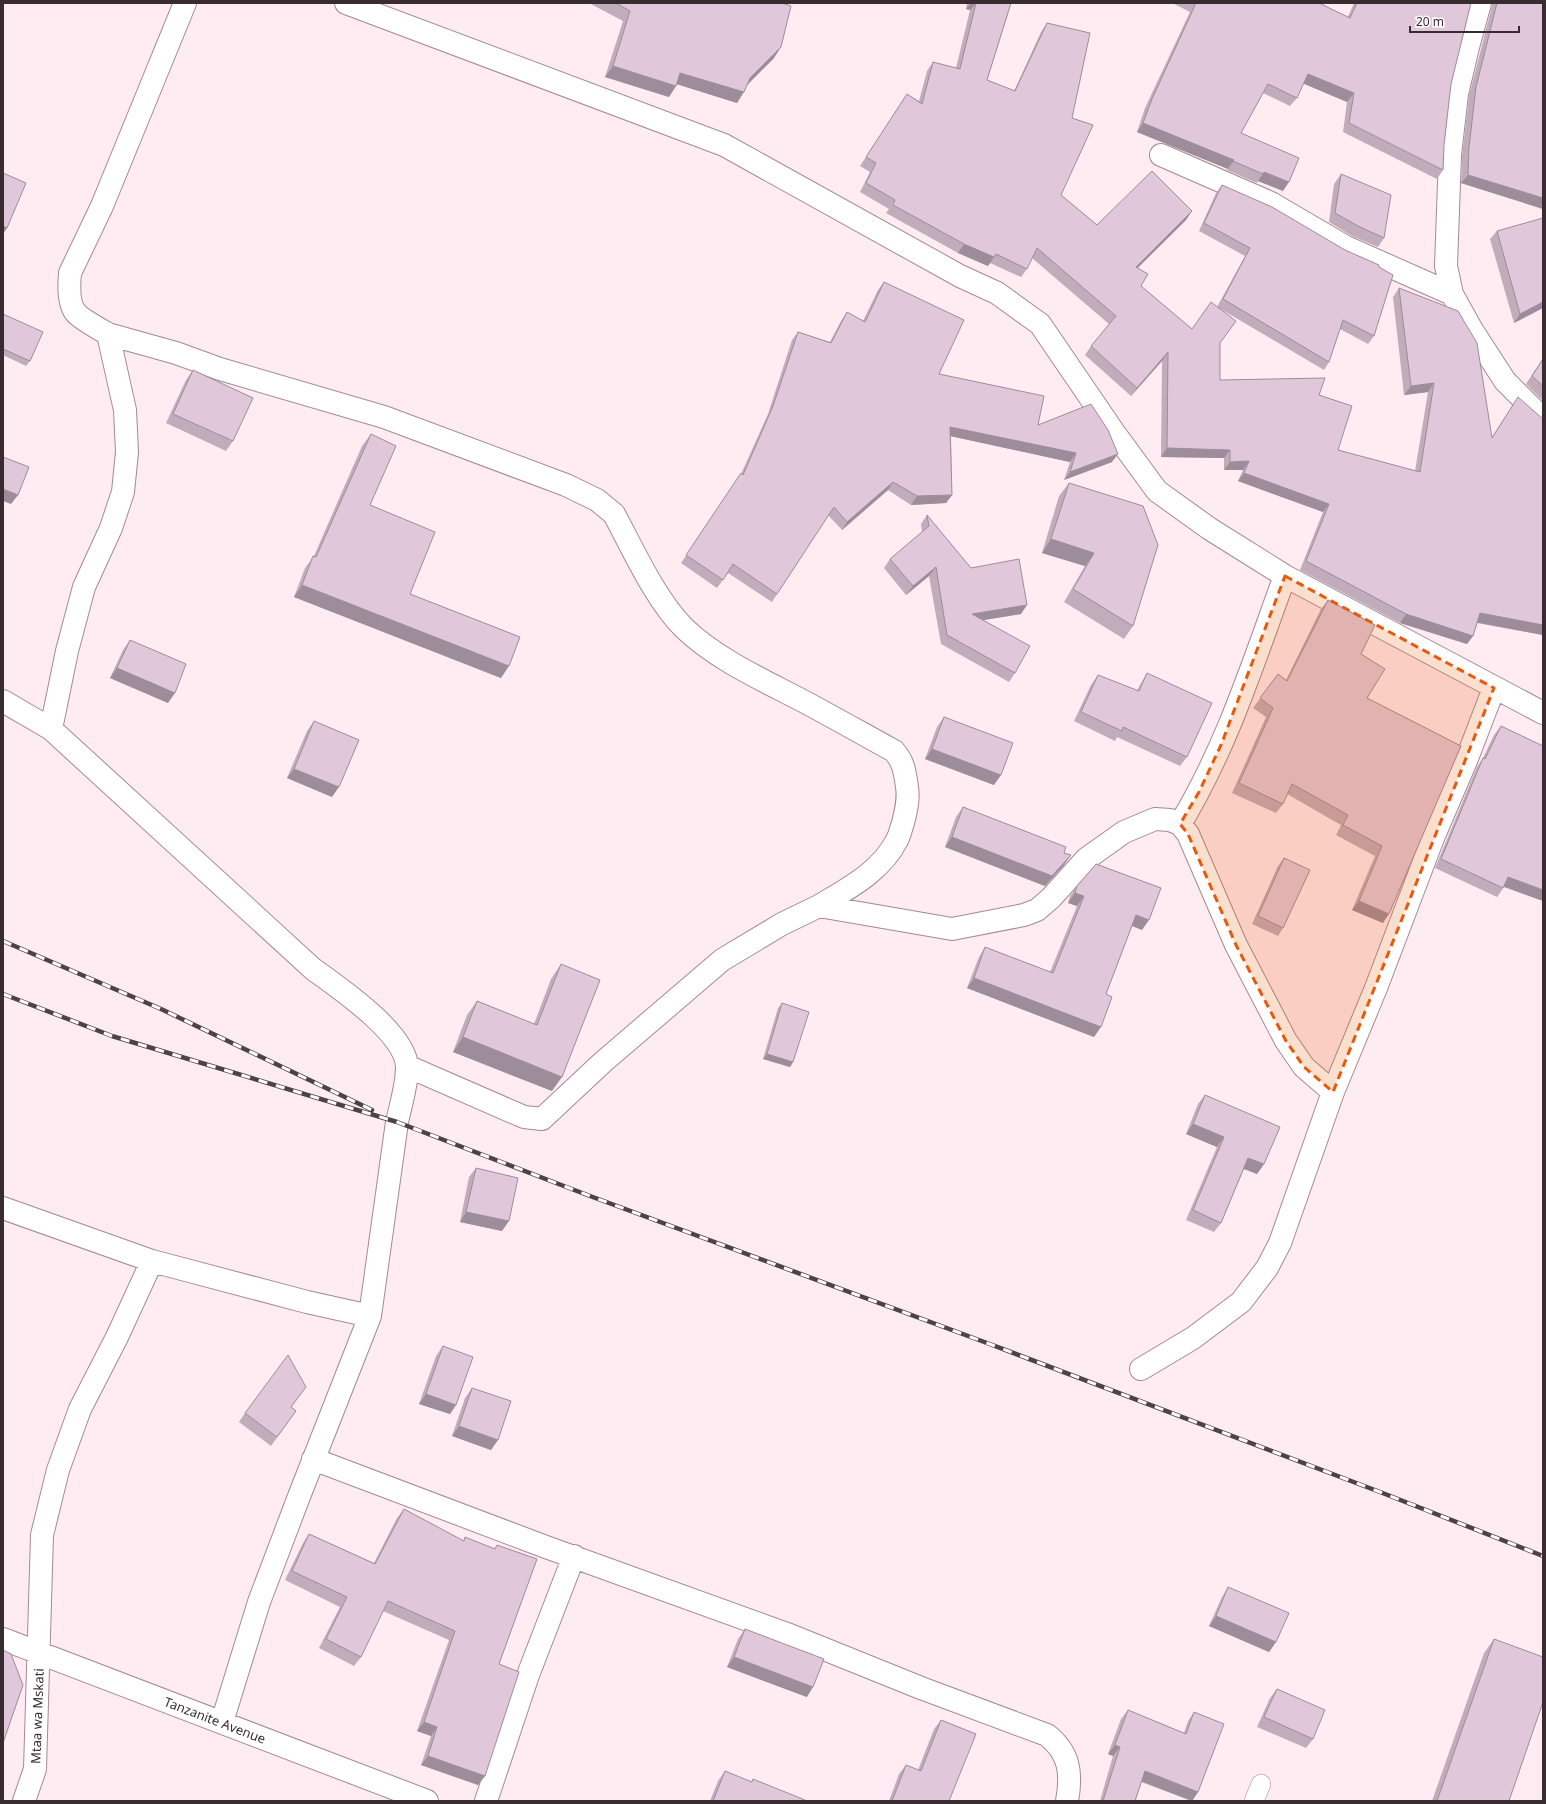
<svg xmlns="http://www.w3.org/2000/svg" width="1546" height="1804" viewBox="0 0 1546 1804" font-family="'Noto Sans',sans-serif">
<style>
.lines{fill:none;stroke-linecap:round;stroke-linejoin:round}
.service-casing{stroke:#a58992;stroke-width:20}
.minor-casing{stroke:#a58992;stroke-width:24}
.service{stroke:#fff;stroke-width:19}
.minor{stroke:#fff;stroke-width:22}
.rail-casing{stroke:#4f4246;stroke-width:4.5}
.rail{stroke:#fff;stroke-width:3;stroke-dasharray:9;stroke-linecap:butt}
.wall{fill:#c1acbb}
.shaded-wall{fill:#9d8c99}
.building{fill:#e0c8da;stroke:#9d8c99}
.marked{fill:#e8590c;fill-opacity:0.2;stroke:#e8590c;stroke-width:3;stroke-dasharray:8 5;stroke-linejoin:round}
.labels{text-anchor:middle;stroke-width:3;stroke-linejoin:round;paint-order:stroke}
.street-label{font-size:13px;fill:#382c30;stroke:#fff}
</style>
<rect width="100%" height="100%" fill="#ffecf2"/>
<g class="lines">
<defs>
<path id="service" d="M1254,1801L1261,1784"/>
<path id="minor" d="M346,3L724,145L960,276L997,293L1040,324L1113,431L1157,491L1210,529L1285,576L1543,713
M1480,3L1468,47L1457,94L1450,155L1446,266L1452,294L1472,330L1505,381L1535,411L1543,417
M1161,155L1271,203L1346,247L1452,294
M108,334L176,353L220,369L384,417L566,485L597,500L614,514C633,549 655,599 684,628C716,659 763,680 803,701C833,717 863,734 894,751C904,762 905,773 907,787C909,799 906,811 903,823C901,828 900,835 897,840C881,872 847,889 819,906
M3,701L51,729L313,969C339,988 406,1033 407,1067C407,1085 401,1104 397,1122L370,1316L298,1499L259,1602L222,1722
M51,729L67,651L84,587L111,528L123,492L127,452L125,410L108,334C101,330 81,319 76,313C68,304 69,284 70,273L102,206L185,3
M1180,824C1227,747 1254,660 1285,576
M407,1066L524,1117L542,1119L603,1062L722,960L782,924L819,906L952,929L1024,915L1037,910L1051,898L1086,859L1124,832L1155,819L1170,820L1180,824L1188,834L1236,945L1286,1041L1304,1067L1333,1092
M3,1208L152,1261L307,1302L370,1316
M1141,1369L1193,1338L1241,1302L1267,1268L1280,1243L1333,1092L1376,988L1433,838L1466,761L1494,688
M313,1459L546,1547L787,1634L921,1688L1047,1735C1070,1753 1072,1774 1067,1801
M3,1639L427,1801
M24,1801L35,1769L42,1535L58,1470L80,1409L117,1337L152,1261
M486,1801L528,1675L574,1556"/>
</defs>
<!-- service casing -->
<use href="#service" class="service-casing"/>
<!-- minor casing -->
<use href="#minor" class="minor-casing"/>
<!-- service -->
<use href="#service" class="service"/>
<!-- minor -->
<use href="#minor" class="minor"/>
<defs>
<path id="rail" d="M3,941L161,1009L372,1110
M3,994L112,1036L397,1122L590,1196L987,1343L1380,1492L1543,1556"/>
</defs>
<!-- rail casing -->
<use href="#rail" class="rail-casing"/>
<!-- rail -->
<use href="#rail" class="rail"/>
</g>
<!-- wall -->
<path class="wall" d="M589,3H782L774,58L748,84L737,103L677,84L669,97L605,77L623,21Z
M967,3H1011L987,80L1014,91L1041,32L1047,23L1072,118L1061,195L1097,225L1186,220L1138,268L1141,286L1192,329L1217,307L1245,256L1199,231L1216,193L1222,185L1374,336L1368,344L1340,329L1329,362L1324,370L1219,308L1220,343V380L1319,395L1338,450L1415,471L1428,392L1404,395L1393,297L1399,288L1492,437L1518,397L1543,635L1477,623L1473,636L1467,644L1400,623L1300,570L1323,512L1238,481L1243,470H1224V458L1161,457L1162,361L1131,396L1085,355L1091,346L1109,324L1032,258L1027,269L1021,277L990,263L988,266L958,253L886,213L889,209L860,192L870,172L860,166L907,94L919,101L927,71L933,62L956,68L970,10L966,9Z
M1172,3H1319L1348,17L1354,3H1471L1451,84L1444,145L1443,170L1437,179L1343,132L1347,102L1303,83L1297,98L1290,106L1263,93L1241,133L1283,191L1258,181L1257,183L1227,170L1228,169L1137,132L1145,108L1190,12Z
M1492,3H1543V209L1461,183L1462,156L1469,96L1492,6Z
M1341,174L1384,238L1378,247L1352,236L1329,222L1334,184Z
M1497,231L1543,308L1514,323L1490,239Z
M884,282L939,374L1112,462L1064,480L1070,462L951,436L952,495L946,503L911,505L888,490L842,530L828,515L772,602L728,573L717,588L681,563L741,474L768,414L792,340L798,332L830,342L841,321L847,312L863,321L878,290Z
M3,314L30,361L26,366L3,355Z
M1543,358V401L1526,384Z
M193,370L233,441L226,451L166,423L186,380Z
M371,434L370,505L410,594L501,678L294,597L305,568L314,556L362,446Z
M1069,483L1133,626L1124,639L1064,602L1085,566L1042,553L1059,496Z
M927,515L971,568L1021,614L983,620L1015,673L1009,682L941,644L929,576L906,595L884,568L890,559L922,532L921,524Z
M1328,600L1361,654L1367,698L1461,746L1383,923L1352,910L1375,856L1336,835L1341,825L1287,794L1283,804L1276,813L1232,793L1266,717L1253,708L1278,674L1286,680L1321,609Z
M130,640L168,703L110,678L123,650Z
M1147,673L1187,757L1180,766L1117,737L1115,741L1074,721L1091,685L1098,675L1137,691L1141,683Z
M944,717L994,785L925,759L937,727Z
M314,721L332,797L287,778L307,731Z
M1501,726L1543,746V901L1504,887L1497,897L1435,868L1477,767L1483,758L1494,735Z
M963,807L1064,853L1071,855L1064,865L1045,886L945,847L956,817Z
M1284,858L1283,928L1278,936L1252,924L1278,866Z
M1077,886L1142,930L1132,926L1106,994L1094,1037L967,988L979,957L985,947L1050,972L1077,906L1068,903L1070,896Z
M561,964L552,1091L453,1052L467,1015L477,1001L534,1024L551,979Z
M782,1003L793,1062L790,1067L763,1059L778,1008Z
M1205,1095L1264,1164L1257,1174L1244,1169L1221,1223L1214,1232L1186,1220L1217,1147L1186,1134L1198,1104Z
M476,1168L502,1231L460,1222L469,1177Z
M443,1346L456,1405L450,1414L419,1404L436,1356Z
M472,1388L491,1450L452,1436L465,1398Z
M291,1407L296,1411L271,1446L239,1422L245,1413Z
M404,1509L463,1541L465,1537L494,1549L497,1545L499,1664L485,1776L478,1785L421,1765L431,1736L417,1731L449,1640L383,1611L361,1657L354,1666L319,1648L340,1607L285,1580L303,1543L309,1534L374,1563L397,1518Z
M1228,1587L1276,1642L1269,1652L1209,1626L1222,1597Z
M745,1629L807,1697L727,1667L738,1639Z
M1494,1639L1509,1801H1432L1484,1653Z
M1277,1689L1313,1739L1306,1748L1257,1727L1270,1698Z
M1128,1710L1184,1733L1188,1721L1194,1712L1198,1792L1192,1801L1141,1782L1135,1801H1100L1113,1756L1108,1754L1121,1719Z
M941,1720L949,1801H889L899,1774L906,1765L918,1770L934,1729Z
M725,1771L751,1782L753,1779L804,1801H710L718,1781Z"/>
<!-- shaded-wall -->
<path class="shaded-wall" d="M971,3H976L970,10L966,9Z
M781,47L774,58L743,89L750,78Z
M613,66L676,86L669,97L605,77Z
M680,73L744,92L737,103L673,83Z
M1308,74L1354,93L1347,102L1302,83Z
M1143,123L1234,160L1228,169L1137,132Z
M1264,172L1289,182L1283,191L1258,181Z
M1468,175L1543,198V209L1461,183Z
M1192,211L1186,220L1130,275L1136,267Z
M3,226L7,228L3,234Z
M964,244L994,257L988,266L958,253Z
M1543,302V308L1514,323L1520,314Z
M1168,352L1162,361L1131,396L1137,388Z
M1434,383L1428,392L1404,395L1411,386Z
M950,427L1076,453L1070,462L945,435Z
M1167,448L1230,450L1224,458L1161,457Z
M1118,454L1112,462L1064,480L1070,472Z
M1249,461L1243,470H1224L1230,462Z
M1244,473L1329,504L1323,512L1238,481Z
M893,482L888,490L842,530L847,522Z
M3,489L18,495L11,504L3,501Z
M952,495L946,503L911,505L917,496Z
M1051,539L1094,553L1085,566L1042,553Z
M936,567L929,576L906,595L913,586Z
M302,585L509,666L501,678L294,597Z
M1027,605L1021,614L966,623L972,614Z
M1480,613L1543,625V635L1474,622Z
M1406,614L1473,636L1467,644L1400,623Z
M117,668L175,693L168,703L110,678Z
M932,749L1001,775L994,785L925,759Z
M294,769L339,787L332,797L287,778Z
M952,837L1071,855L1064,865L1045,886L945,847Z
M1508,877L1543,890V901L1502,886Z
M1075,893L1084,896L1077,906L1068,903Z
M1359,901L1389,914L1383,923L1352,910Z
M1136,915L1149,920L1142,930L1130,925Z
M974,978L1101,1027L1094,1037L967,988Z
M463,1037L562,1077L552,1091L453,1052Z
M767,1054L793,1062L790,1067L763,1059Z
M1193,1124L1224,1137L1217,1147L1186,1134Z
M1248,1158L1264,1164L1257,1174L1242,1168Z
M466,1212L509,1221L502,1231L460,1222Z
M426,1394L456,1405L450,1414L419,1404Z
M459,1426L498,1440L491,1450L452,1436Z
M1216,1616L1276,1642L1269,1652L1209,1626Z
M734,1657L813,1687L807,1697L727,1667Z
M424,1722L437,1727L431,1736L417,1731Z
M1115,1745L1120,1747L1113,1756L1108,1754Z
M428,1756L485,1776L478,1785L421,1765Z
M1145,1771L1198,1792L1192,1801L1138,1780Z"/>
<!-- building -->
<path class="building" d="M616,3H782L791,6L781,47L750,78L744,92L680,73L676,86L613,66L630,11Z
M976,3H1011L987,80L1015,91L1047,23L1090,33L1072,118L1093,125L1061,195L1097,225L1152,171L1192,211L1136,267L1148,274L1141,286L1192,329L1211,302L1236,321L1220,343V380L1325,378L1319,395L1352,406L1338,450L1420,472L1434,383L1411,386L1399,288L1458,311L1477,343L1492,438L1518,397L1543,419V625L1480,613L1473,636L1406,614L1306,561L1329,504L1244,473L1249,461L1230,462V450L1167,448L1168,352L1137,388L1091,346L1116,316L1037,248L1027,269L996,254L994,257L964,244L893,205L895,200L866,183L876,163L866,157L907,94L922,104L933,62L960,69Z
M1196,3H1319L1350,18L1357,3H1471L1451,84L1444,145L1443,170L1349,123L1354,93L1308,74L1297,98L1268,84L1241,133L1299,158L1289,182L1264,172L1263,174L1233,161L1234,160L1143,123L1152,99Z
M1497,3H1543V198L1468,175L1469,147L1476,87Z
M3,173L26,183L7,228L3,226Z
M1341,174L1391,195L1384,238L1358,226L1335,213Z
M1222,185L1272,207L1345,250L1379,265V267L1393,275L1374,336L1343,320L1329,362L1223,299L1250,248L1204,223Z
M1543,218V302L1520,314L1497,231Z
M884,282L964,320L939,374L1044,396L1038,425L1091,404L1108,430L1118,454L1070,472L1076,453L950,427L952,495L917,496L893,482L847,522L834,507L777,594L733,564L723,580L686,555L741,473L743,475L773,406L798,332L831,343L847,312L865,322Z
M3,314L43,332L30,361L3,349Z
M1543,359V386L1532,376Z
M193,370L253,398L233,441L173,414Z
M371,434L396,446L370,505L435,532L410,594L520,637L509,666L302,585L313,556L316,557Z
M3,457L29,467L18,495L3,489Z
M1069,483L1143,506L1158,545L1133,626L1073,589L1094,553L1051,539Z
M927,515L971,568L1019,559L1027,605L972,614L1030,646L1015,673L947,635L936,567L913,586L890,559L929,526Z
M1328,600L1375,625L1361,654L1385,669L1367,698L1461,746L1389,914L1359,901L1382,846L1343,825L1348,815L1292,784L1283,804L1239,783L1273,708L1260,698L1278,674L1287,681Z
M130,640L186,664L175,693L117,668Z
M1147,673L1212,703L1187,757L1123,727L1122,731L1081,712L1098,675L1139,691Z
M944,717L1013,743L1001,775L932,749Z
M314,721L359,740L339,787L294,769Z
M1501,726L1543,746V890L1508,877L1503,888L1441,859L1483,758L1485,759Z
M963,807L1066,847L1064,853L1071,855L1052,876L952,837Z
M1284,858L1310,870L1283,928L1258,916Z
M1096,864L1161,888L1149,920L1136,915L1106,994L1112,997L1101,1027L974,978L985,947L1053,973L1084,896L1075,893L1077,886Z
M561,964L600,980L562,1077L463,1037L477,1001L537,1025Z
M782,1003L809,1012L793,1062L767,1054Z
M1205,1095L1280,1127L1264,1164L1248,1158L1221,1223L1193,1210L1224,1137L1193,1124Z
M476,1168L518,1178L509,1221L466,1212Z
M443,1346L473,1357L456,1405L426,1394Z
M288,1355L306,1387L291,1407L296,1411L277,1437L245,1413Z
M472,1388L511,1401L498,1440L459,1426Z
M404,1509L464,1541L465,1537L495,1549L497,1545L537,1559L499,1664L519,1672L485,1776L428,1756L437,1727L424,1722L455,1631L388,1601L361,1657L326,1639L347,1597L292,1571L309,1534L375,1564Z
M1228,1587L1289,1613L1276,1642L1216,1616Z
M745,1629L824,1659L813,1687L734,1657Z
M1494,1639L1543,1657V1702L1509,1801H1437Z
M3,1650L11,1654L23,1685L3,1743Z
M1277,1689L1325,1710L1313,1739L1264,1717Z
M1128,1710L1186,1734L1194,1712L1224,1724L1198,1792L1145,1771L1135,1801H1103L1120,1747L1115,1745Z
M941,1720L976,1734L949,1801H892L906,1765L921,1771Z
M725,1771L752,1782L753,1779L805,1800L804,1801H713Z"/>
<!-- marked area -->
<path class="marked" d="M1285,576L1494,688L1333,1092L1304,1067L1286,1041L1236,945L1188,834L1180,824L1199,792L1221,745Z"/>
<g class="labels">
<!-- street labels -->
<g class="street-label">
<text transform="translate(37 1716) rotate(-88)" y="5">Mtaa wa Mskati</text>
<text transform="translate(215 1720) rotate(21)" y="5">Tanzanite Avenue</text>
</g>
</g>
<!-- border -->
<rect width="1546" height="1804" fill="none" stroke="#382c30" stroke-width="8"/>
<!-- scale -->
<path d="M1410 26v6h109v-6" fill="none" stroke="#382c30" stroke-width="2"/>
<text x="1416" y="26" font-size="12" fill="#382c30" stroke="#ffffff" stroke-width="3" paint-order="stroke">20 m</text>
</svg>
